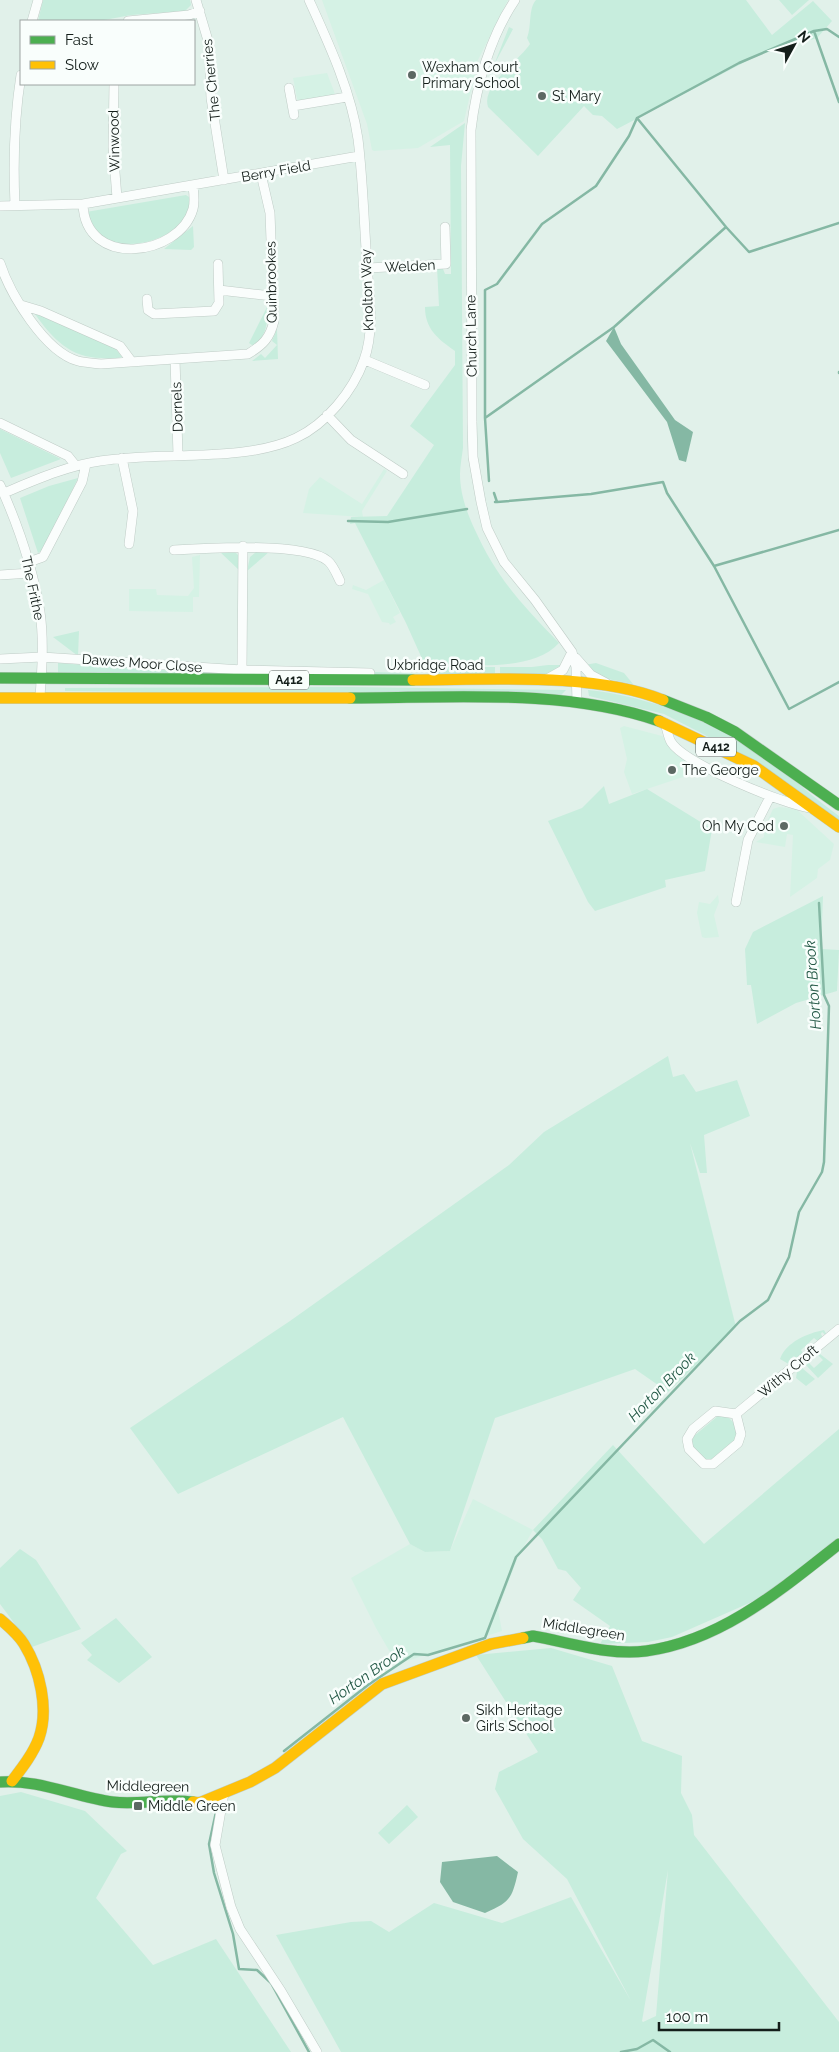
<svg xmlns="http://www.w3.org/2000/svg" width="839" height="2052" viewBox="0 0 839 2052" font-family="Raleway,sans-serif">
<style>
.built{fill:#d5f2e5}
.green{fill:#c7eddd;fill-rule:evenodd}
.water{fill:#85b8a4}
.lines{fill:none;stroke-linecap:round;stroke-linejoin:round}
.stream{stroke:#85b8a4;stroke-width:2.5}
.street-casing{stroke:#bfccc6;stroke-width:10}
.fast-casing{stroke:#bfccc6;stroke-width:12}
.slow-casing{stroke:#bfccc6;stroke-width:12}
.street{stroke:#fafdfc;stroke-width:9}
.fast{stroke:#4caf50;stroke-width:11}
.slow{stroke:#ffc107;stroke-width:11}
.poi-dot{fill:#5c6863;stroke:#f9fefc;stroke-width:2}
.labels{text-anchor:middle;stroke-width:5;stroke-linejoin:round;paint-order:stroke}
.shield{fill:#f9fefc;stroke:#59615e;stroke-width:1}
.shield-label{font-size:12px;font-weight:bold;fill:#141e1a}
.poi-label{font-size:14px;fill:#141e1a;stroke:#f9fefc;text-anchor:start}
.street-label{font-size:14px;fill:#141e1a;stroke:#f9fefc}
.water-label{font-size:15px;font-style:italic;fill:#225845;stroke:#f9fefc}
</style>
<rect width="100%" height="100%" fill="#e1f1ea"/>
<!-- built -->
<path class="built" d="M322,0H508L478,60L464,121L418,148L374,151L372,150L367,124Z
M327,73L335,94L298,103L293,78Z
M384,469L387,471L362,511L363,517L303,513L309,489L320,477L362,504Z
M200,555L199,597H193V612L129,611V589H156L157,595L188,596L194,588L192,557Z
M384,580L400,613L393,617L396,622L390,625L389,623L382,622L368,594L352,589L353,585L366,590Z
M624,726L662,736L683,757L704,770L632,794L624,772L627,759L620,728Z
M779,807L796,809L834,844L830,860L818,869L817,878L790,897L793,835L787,834L785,847L756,842L764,837L765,826L773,809Z
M718,895L719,902L714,915L719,937L705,938L702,937L697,913L699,902L710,904Z
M473,1499L533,1530L518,1557L498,1610L502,1631L397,1664L376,1628L351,1578L410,1544L425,1552L450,1551Z"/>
<!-- green -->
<path class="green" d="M43,0H190L191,5L185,11L131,15L99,21H38Z
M536,0H746L772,35L813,1L832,21L817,38L807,41L802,39L764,52L617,129L602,116L593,115L584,106L538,156L488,107C481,85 518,62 530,44L527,38C532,26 528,9 536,0Z
M779,0H809L792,15Z
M509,27L513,29L494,65Z
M465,123L461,166L463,448C462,456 460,466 460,474C460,494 467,513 475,530C497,579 522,604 559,643C531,674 463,664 424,663L406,623L355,523L350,524L351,517L387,516L434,445L410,426L455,365V351C438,339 425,329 425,307L439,306L437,267L443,269L445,274H451L450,145L430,147Z
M186,195L192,199C191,204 190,212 187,217C168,243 117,256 94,229C90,225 88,217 86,212Z
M193,226L194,247L191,250L164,249Z
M267,307C268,324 266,334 255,347L249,343Z
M38,312L115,348L122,357C115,359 109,358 102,358C70,358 52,338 35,314Z
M277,329L278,359L252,361L261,354L265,358L277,345L272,341Z
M0,429L61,459L11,478L0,453Z
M78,478L44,549L38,553L20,498L49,486Z
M219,551L235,552L239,556L240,571Z
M256,552H269L247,571L250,557Z
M79,631L78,656L53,637Z
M58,663L150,670L353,671L422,674L58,678Z
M596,663L624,673L633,684L603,678L584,665Z
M548,665H564L545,675H500V667H532Z
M442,667H495V675L430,676Z
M351,687L566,690L559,697L65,691V688Z
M588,690C649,696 722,724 771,761C794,779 815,799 839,816V822L705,735L664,714L589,696Z
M604,786L609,804L647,789L712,829L705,871L665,880L666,887L595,911L588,902L548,821L582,808Z
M823,896L821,949L839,950L837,991L796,1003L757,1024L751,985H747L745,949L753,932Z
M668,1056L673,1077L684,1074L696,1092L737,1080L750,1116L704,1135L707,1173H700L690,1143L736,1327L668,1392L635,1369L495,1418L450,1551L425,1552L410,1544L343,1417L178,1494L130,1428L290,1321L509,1165L544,1132Z
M824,1330L828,1337L822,1332L821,1334L824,1340L820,1343L814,1338L801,1350L805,1356L799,1361L794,1356L790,1359L794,1365L792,1366L780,1359C786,1342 808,1333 824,1330Z
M820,1354L833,1364L818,1378L806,1365L809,1363L814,1368L823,1360L818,1355Z
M802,1368L815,1379L806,1386L796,1378L797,1372Z
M719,1415L728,1417L739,1428V1438L716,1460H704L691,1444L694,1436Z
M839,1429V1537L756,1603L754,1601L672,1637L648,1642L600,1644L610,1626L573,1600L581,1588L566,1571L558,1569L542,1539L533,1530L613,1445L704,1544Z
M20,1549L36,1560L81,1629L32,1647L0,1604V1568Z
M116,1618L152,1657L119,1683L87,1660L92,1655L81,1643Z
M551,1648L612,1666L642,1741L682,1756L681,1793L692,1815L694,1835L839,2022V2052H341L276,1935L351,1922L371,1921L389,1932L434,1903L502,1923L571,1897L631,2001L567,1879L523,1839L495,1789L499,1772L538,1752L476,1655ZM668,1870L656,2016L643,2022L642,2021Z
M21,1792L85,1811L127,1851L121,1854L96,1898L153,1965L216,1939L291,2052H0V1796Z
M407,1805L418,1817L389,1844L378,1833Z"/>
<!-- water -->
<path class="water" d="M614,327L621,344L675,420L693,432L686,462L679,460L667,422L606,341Z
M497,1856L518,1872C512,1899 510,1902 485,1913L453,1902L440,1882L442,1862Z"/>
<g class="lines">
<!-- stream -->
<path class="stream" d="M814,31L839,102
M637,118L739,63L814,31L827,29L839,37
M637,118L726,227
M839,372V373
M485,418L614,327L726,227L749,252L839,223
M489,481L485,418V290L497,284L542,224L596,186L629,136L637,118
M494,493L497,502H495
M497,502L591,494L663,482L667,493L714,566L839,530
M348,521L388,522L467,509
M714,566L789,709L839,682
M284,1751L368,1685L414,1654L428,1655L485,1638L516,1557L740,1321L768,1300L789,1257L799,1212L822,1172L824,1162L829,1006L824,995L819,903
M216,1812L209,1844L214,1873L233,1934L239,1969L257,1970L271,1983L309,2052
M621,2052L637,2049L653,2040L670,2052"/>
<defs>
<path id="street" d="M196,0L209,44L211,98L224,180
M515,0C490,37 476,86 471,130L472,422L473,457L481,502L487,528L504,562L535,600L572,652L576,667L577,702
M32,21L38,0
M128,21L189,15L200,11
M114,84L113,147L117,198
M289,88L294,115
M293,106L347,97
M83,204C85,269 179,257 193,209C195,202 194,194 193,186
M15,205C13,160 14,119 21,75
M0,206L83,204L359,156
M0,263C10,294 45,352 78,361C85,363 94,363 101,364L248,354C263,345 270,338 274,321L270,213L261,174
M368,268L446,264L445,227
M219,290L272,296
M147,299L148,310L154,314L214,311L219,303L218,264
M21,305L41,311L120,346L132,362
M175,359L178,455
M365,360L425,385
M327,415L351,440L403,474
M0,423L68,456L76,466
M122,458L133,511L129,544
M0,485C18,525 33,569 40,612C44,640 42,669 40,697
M4,493C35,480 66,466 100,461C158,451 244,463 296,438C326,424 353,391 364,360C375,330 369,295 367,264C364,222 363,180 358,139C351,91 329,44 309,0
M174,550C205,548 305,542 328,561C333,565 337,575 340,581
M29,562L43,557L82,482L86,464
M0,575L31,573
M576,658L591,675L606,683
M0,659L42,657L242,670L370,673
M242,670L243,546
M547,679L563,670L572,652
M665,723C667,729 668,737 671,742C685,764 783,804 810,808
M736,902L748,840L770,797
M736,1414L741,1434L738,1443L713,1464H704L689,1449L687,1439L693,1429L715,1411L736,1414L839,1329
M224,1793L215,1845L231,1907L240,1929L281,1991L317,2052"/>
<path id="fast" d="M0,678L413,680
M350,698C450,698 564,688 659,721
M663,700L706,717L735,732L839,805
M523,1638L533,1636C568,1642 609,1656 646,1651C721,1641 782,1589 839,1544
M0,1782C38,1779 75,1797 113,1802C139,1805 166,1798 193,1802"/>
<path id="slow" d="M413,680C487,680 594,672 663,700
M0,698H350
M659,721L754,766L839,827
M0,1619C9,1627 18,1634 24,1644C40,1670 49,1709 39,1738C33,1754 22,1768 12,1781
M193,1802L199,1803L250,1782L275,1768L382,1684L491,1644L523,1638"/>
</defs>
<!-- street casing -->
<use href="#street" class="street-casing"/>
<!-- fast casing -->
<use href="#fast" class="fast-casing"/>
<!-- slow casing -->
<use href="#slow" class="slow-casing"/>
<!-- street -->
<use href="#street" class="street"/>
<!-- fast -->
<use href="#fast" class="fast"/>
<!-- slow -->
<use href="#slow" class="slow"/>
</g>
<!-- markers -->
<g class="poi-dot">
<circle cx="412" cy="75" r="5"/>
<circle cx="542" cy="96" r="5"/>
<circle cx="672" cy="770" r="5"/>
<circle cx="784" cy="826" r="5"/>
<circle cx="466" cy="1718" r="5"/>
<rect x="133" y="1801" width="10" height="10" rx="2.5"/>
</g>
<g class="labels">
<!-- shield labels -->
<g class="shield">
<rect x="269" y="670.5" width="40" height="19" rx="4"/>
<rect x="696" y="737.5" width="40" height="19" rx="4"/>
</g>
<g class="shield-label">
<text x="289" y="684">A412</text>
<text x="716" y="751">A412</text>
</g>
<!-- poi labels -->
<g class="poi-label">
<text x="422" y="72">Wexham Court<tspan x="422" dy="16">Primary School</tspan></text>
<text x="552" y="101">St Mary</text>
<text x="682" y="775">The George</text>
<text x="774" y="831" text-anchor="end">Oh My Cod</text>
<text x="476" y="1715">Sikh Heritage<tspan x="476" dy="16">Girls School</tspan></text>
<text x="148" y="1811">Middle Green</text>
</g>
<!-- street labels -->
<g class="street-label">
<text transform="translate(211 80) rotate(-96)" y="5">The Cherries</text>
<text transform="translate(114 141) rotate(-91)" y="5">Winwood</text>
<text transform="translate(276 171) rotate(-10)" y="5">Berry Field</text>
<text transform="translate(410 266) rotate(-3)" y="5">Welden</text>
<text transform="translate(271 282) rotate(-91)" y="5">Quinbrookes</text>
<text transform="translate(367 290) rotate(-92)" y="5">Knolton Way</text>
<text transform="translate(471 336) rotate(-91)" y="5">Church Lane</text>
<text transform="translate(177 407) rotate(-92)" y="5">Dornels</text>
<text transform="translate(33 588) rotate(78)" y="5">The Frithe</text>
<text transform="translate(142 663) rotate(4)" y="5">Dawes Moor Close</text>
<text x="435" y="670">Uxbridge Road</text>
<text transform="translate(788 1371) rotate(-40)" y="5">Withy Croft</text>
<text transform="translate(584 1629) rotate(9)" y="5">Middlegreen</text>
<text transform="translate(148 1786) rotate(1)" y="5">Middlegreen</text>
</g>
<!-- water labels -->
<g class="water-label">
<text transform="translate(813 985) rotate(-94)" y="5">Horton Brook</text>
<text transform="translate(662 1387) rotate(-46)" y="5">Horton Brook</text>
<text transform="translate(367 1675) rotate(-35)" y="5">Horton Brook</text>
</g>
</g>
<!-- legend -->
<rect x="20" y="20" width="175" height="65" fill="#f9fefc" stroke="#9da4a2"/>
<rect x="30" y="36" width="25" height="8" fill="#4caf50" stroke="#9da4a2"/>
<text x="65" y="45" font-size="15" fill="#141e1a">Fast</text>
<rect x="30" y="61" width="25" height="8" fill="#ffc107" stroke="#9da4a2"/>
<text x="65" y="70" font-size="15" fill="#141e1a">Slow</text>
<!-- north arrow -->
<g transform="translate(794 45) rotate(50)" stroke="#f9fefc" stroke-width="4" paint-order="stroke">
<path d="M0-4L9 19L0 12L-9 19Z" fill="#141e1a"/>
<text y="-8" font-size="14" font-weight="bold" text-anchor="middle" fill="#141e1a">N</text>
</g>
<!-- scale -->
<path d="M659 2022v8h120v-8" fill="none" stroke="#141e1a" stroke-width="2.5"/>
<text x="666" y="2022" font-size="15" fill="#141e1a" stroke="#f9fefc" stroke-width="4" paint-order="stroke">100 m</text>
</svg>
